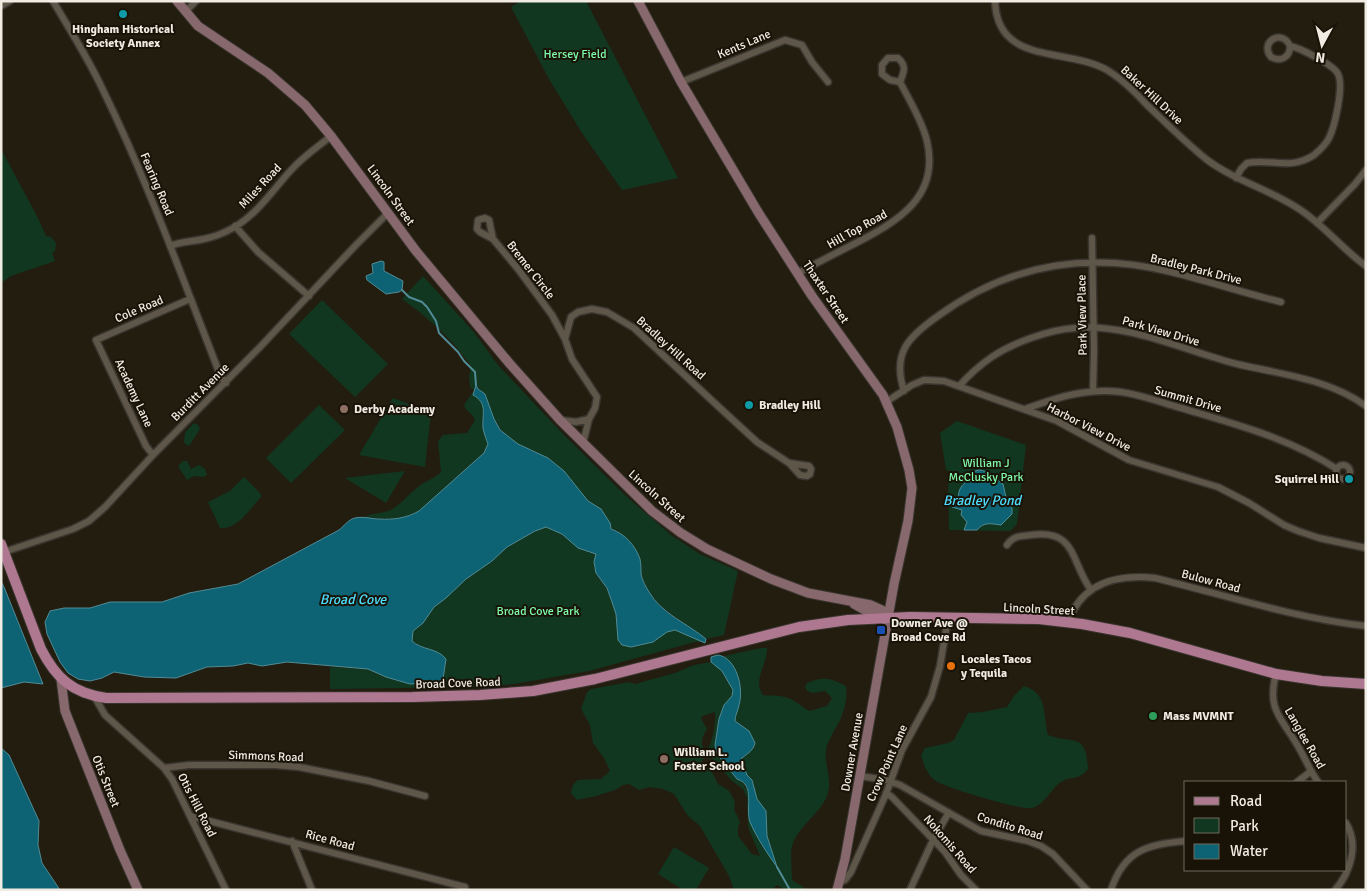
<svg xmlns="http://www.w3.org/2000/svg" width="1367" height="891" viewBox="0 0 1367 891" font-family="Signika,sans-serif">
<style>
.green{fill:#113720;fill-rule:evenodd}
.water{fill:#0d6273;stroke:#518b95}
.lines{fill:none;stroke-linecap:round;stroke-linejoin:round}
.stream{stroke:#518b95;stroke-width:2}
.street-casing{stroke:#3a352e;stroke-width:9}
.secondary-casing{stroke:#3a352e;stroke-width:11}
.primary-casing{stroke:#3a352e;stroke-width:12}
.street{stroke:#5e5749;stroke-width:6}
.secondary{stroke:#86686d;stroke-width:9}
.primary{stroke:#af7891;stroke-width:10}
.culture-dot{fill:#0f9aa8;stroke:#191307;stroke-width:2}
.education-dot{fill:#8d6e63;stroke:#191307;stroke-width:2}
.transit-dot{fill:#1a4fb4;stroke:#191307;stroke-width:2}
.food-dot{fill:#e8710a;stroke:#191307;stroke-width:2}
.leisure-dot{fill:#2e9e5b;stroke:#191307;stroke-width:2}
.labels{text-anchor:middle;stroke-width:4;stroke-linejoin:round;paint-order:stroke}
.poi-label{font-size:12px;font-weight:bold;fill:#f0ece3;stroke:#191307;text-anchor:start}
.street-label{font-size:12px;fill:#f0ece3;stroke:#191307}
.park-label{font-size:12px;fill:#7efcab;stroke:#191307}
.water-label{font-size:14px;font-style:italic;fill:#4dddfd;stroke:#191307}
</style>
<rect width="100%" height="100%" fill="#231d10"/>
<!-- green -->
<path class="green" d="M521,1H586L678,178L622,190L582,133L549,79L511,7Z
M1,149L38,218L46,236L51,237L56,243L55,251L52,253L55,261L11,276L1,283Z
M423,276L473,331L498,365L564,435L627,497L671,535L700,554L738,571L724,635L706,639L662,607L650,594L641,576V567L618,531L611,529L601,509L588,501L564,471L548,458L518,444L500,430L494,419L485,394L476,386L474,390L470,387L469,377L471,366C452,339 429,318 402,299Z
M322,300L388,364L355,397L289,334Z
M473,392L483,403V429L488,444L484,453L419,511C402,520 383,520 365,517C373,512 382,514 391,510C401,504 409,494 418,487C425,481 434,479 441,472L438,441L443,435L467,433L475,420C473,413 466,412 464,405Z
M393,398L431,412L425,467L359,455Z
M319,405L345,430L291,483L266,458Z
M957,421L1026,445L1017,524L1010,531L949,530L948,470H946L940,433Z
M194,423L198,425L200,429L189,446L184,443L185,432Z
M183,461H187L191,469L199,465L205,469L207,475L204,477L194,476L187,480L178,466Z
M405,471L386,503L345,478Z
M244,477L261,494V497C250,508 238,530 220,528L208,502L230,491Z
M546,527L562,534L578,548L596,554V573L607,589L616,614L618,640L653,642L667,632L675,630L701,640L702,642H695L589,671L514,684L478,687L330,689V667L368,669L386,677L410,684L429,683L444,675C444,670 447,663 445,658C442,651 420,649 412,641L413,631L423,623L434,607L446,598L466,579L492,561L507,547L535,531Z
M761,648H767C768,663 752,680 763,695C769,696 774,695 780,696C791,697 800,705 809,711L827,706L832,698L825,691L813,693L807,691L805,687L807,683C823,676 831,678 846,686C848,700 843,717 835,729C832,736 827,742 826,750C824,764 833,782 827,796C819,815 798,826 792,846C790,856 792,869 792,880L808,890H786L777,885L774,888V890H734L729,876L700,826L688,816L674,794L663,789L650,787L639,790L629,784L623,785L615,790L596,796L577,800L571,793L573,785L578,780L601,779L610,771L604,758L593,743L590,725L581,709L587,692L591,689L629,682L635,684L675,673L694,665L711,662L722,671L733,690L732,696L724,705L719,719L715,745L717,754L737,779L741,780L749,793V818L755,831L776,866L767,836L766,811L757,799L752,780L747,775L741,760L742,758L749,753L754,748L744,727L738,725L735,721L740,699L728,659L724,656ZM715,712C716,721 713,745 706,751C699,745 702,737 707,729L701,718L703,716ZM705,758L713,759L732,781L743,789L747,798L748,827L760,856L752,854L738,836V827L740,822L734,809L735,802L731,794L728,790L718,784L712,772L702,762V760Z
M1024,686C1048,693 1043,715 1048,735C1074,745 1086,731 1088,769C1077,782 1072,775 1061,782C1051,788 1046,804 1032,808C1023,811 947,788 936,781C927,775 924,765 921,755L925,748L948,743L954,740L968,713L983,712L1007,707L1014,696Z
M674,847L709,868L696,890H683L658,874Z"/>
<!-- water -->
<path class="water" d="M381,261L384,262V271L403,281L402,290L399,292L386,294L367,280L366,276L373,273L372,264Z
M476,385L478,389L485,394L494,419L500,430L518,444L548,458L564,471L588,501L601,509L610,523L611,529C625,534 635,545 640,559C641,564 641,569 641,574C642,580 646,587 649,592C661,613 688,624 706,639L705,643L675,630L667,632L653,642L631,647L622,645L618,640L616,614L612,602L607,588L596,573L594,562L596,554L578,548L562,534L546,527L535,531L507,547L492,561L466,579L446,598L434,607L423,623L413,631L412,641C421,650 438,648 446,659L443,679L439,682L429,683L410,684L386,677L368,669L287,662L262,666L248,663L233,666L207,667L176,678L144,677L114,672L102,678L90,681L78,679L68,673L60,662L47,634L45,622L50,611L64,608H90L110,602H162L189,593L238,584L339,530C344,526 349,519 355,518C363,516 371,519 379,519C393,520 407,518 419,511L484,453L488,444C486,439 484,433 483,428C482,414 488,403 473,395Z
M979,470C988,470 996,480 1003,484L1007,502L1012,508V514L1001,525C992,524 984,521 977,530H964L967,522L961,515L962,510L952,507V504L958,499C959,481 968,485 975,471Z
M1,581L4,587L43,684L24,682L1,688Z
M718,655C737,658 744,689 739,705C738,711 735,715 735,721L749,731L755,743C753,751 748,753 742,758L741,760L747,775L752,780L757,799L766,811L767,836L777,867C767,853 757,838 750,822C745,808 756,785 737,779L717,754L715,745L719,719L724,705L732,696L733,690L722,671L711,662V657Z
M1,748L9,755L39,821L38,845L42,863L60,890H1Z"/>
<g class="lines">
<!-- stream -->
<path class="stream" d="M402,290L409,297L422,302L427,307L436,321L439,333L458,352L464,361L475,372L476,385
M777,867L790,890"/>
<defs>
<path id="street" d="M53,1C70,30 88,58 102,88C148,182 183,280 221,377L226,383
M995,1C997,66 1067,47 1107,70C1122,79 1135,92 1147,105C1166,123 1185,142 1206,159C1235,181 1269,189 1299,209C1324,225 1342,249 1366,266
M1,6L10,1
M185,12L196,1
M681,82L785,40L802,45L812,62L828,82
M1236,178L1241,169L1247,163C1271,158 1290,171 1314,155C1320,150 1326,144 1329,138C1335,126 1344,86 1338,74C1334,65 1300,48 1290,46C1282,28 1259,42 1271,57C1280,62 1290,58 1290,46
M1317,223L1355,184L1366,170
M235,226L258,252L309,296
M1092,238L1094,351L1093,391
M493,239L489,220L485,218L478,220L477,229L480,232L493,239L518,269L552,315L565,339
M170,246C182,241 191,242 204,239C214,237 224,233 233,228C258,214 274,188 293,168C304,156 319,146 331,136
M798,273C817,263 836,253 856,243C898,221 940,197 927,141C922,120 909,100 900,82C904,72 907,66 898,58H888L882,65V74L890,80L900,82
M959,386C981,362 1000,349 1031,338C1045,333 1060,329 1075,328C1129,323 1185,351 1237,364C1280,374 1329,379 1366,406
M904,391C892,353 908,337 938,316C1008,265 1087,251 1171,272C1208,281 1244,293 1281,302
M886,402L912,385L924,380L944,381L1057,421L1129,460L1218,487L1249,503L1284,525L1298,531L1319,538L1366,548
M1025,409C1054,399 1072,392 1103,391C1129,390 1156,401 1181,408C1235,424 1289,438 1337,469
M560,420L576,422L589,419
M583,443L589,419L595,408L597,397L572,359L565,339L571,317L578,312L592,309L607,312L634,328L720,408L757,442L789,463L809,466L811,469L810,474L807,476L800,475L789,463
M153,455L146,446L96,340L190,299
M1336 472a7 7 0 1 1 14 0a7 7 0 1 1-14 0Z
M1007,545C1013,536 1020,536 1031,535C1077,529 1070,561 1091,590
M4,552L73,529L89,521L105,507L153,455L261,346L355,246L388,213
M1068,622C1082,583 1117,574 1155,578C1225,595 1294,618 1366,626
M1276,674C1266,711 1283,719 1299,748C1306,760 1310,771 1318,782
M94,696L105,715L164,768L172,779L226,890
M164,768L189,765H275L299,767L369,781L425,796
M860,776L886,780L900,785L981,831L1028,841L1041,846L1053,854L1087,890
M1297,782L1310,772
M886,793L892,797L945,852L961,875L976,890
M190,816L465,887
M292,841L312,890
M840,882L845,880L851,872L886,794L902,750L931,697L940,666L948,618
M910,890L933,840L948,814
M1111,890C1124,850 1148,844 1186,841
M1335,890C1351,872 1359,844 1346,823"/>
<path id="secondary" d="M177,1L198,26L268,73L305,105L331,136L416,251L510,364L560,420L652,511L681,533L707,549L771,579L808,593L871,605L882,610L888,618
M638,1L681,82L758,212L812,296L883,395L897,427L909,470L912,488L908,521L894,584L845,859L837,890
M854,604L870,613L883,617
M61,679L65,711L120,850L138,890"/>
<path id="primary" d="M1,544L41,649C56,678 72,693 106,698L413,697L480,695L533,691L595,679L799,627L848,620L910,617L1039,619L1082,624L1130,633L1276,674L1322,681L1366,684"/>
</defs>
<!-- street casing -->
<use href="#street" class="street-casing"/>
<!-- secondary casing -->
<use href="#secondary" class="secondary-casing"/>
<!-- primary casing -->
<use href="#primary" class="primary-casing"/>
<!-- street -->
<use href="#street" class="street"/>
<!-- secondary -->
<use href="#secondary" class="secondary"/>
<!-- primary -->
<use href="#primary" class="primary"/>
</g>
<!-- markers -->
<g class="culture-dot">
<circle cx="123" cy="14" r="5"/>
<circle cx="749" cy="405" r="5"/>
<circle cx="1349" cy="479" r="5"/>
</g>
<g class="education-dot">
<circle cx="344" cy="409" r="5"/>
<circle cx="664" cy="759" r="5"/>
</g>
<rect class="transit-dot" x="876" y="625" width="10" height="10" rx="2.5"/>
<circle class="food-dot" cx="951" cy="666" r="5"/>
<circle class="leisure-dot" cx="1153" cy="716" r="5"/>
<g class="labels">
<!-- poi labels -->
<g class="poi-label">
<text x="123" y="33" text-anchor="middle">Hingham Historical<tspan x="123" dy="14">Society Annex</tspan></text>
<text x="759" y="409">Bradley Hill</text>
<text x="354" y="413">Derby Academy</text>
<text x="1339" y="483" text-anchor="end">Squirrel Hill</text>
<text x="891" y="627">Downer Ave @<tspan x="891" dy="14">Broad Cove Rd</tspan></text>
<text x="961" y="663">Locales Tacos<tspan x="961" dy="14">y Tequila</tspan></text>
<text x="1163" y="720">Mass MVMNT</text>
<text x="674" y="756">William L.<tspan x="674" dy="14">Foster School</tspan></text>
</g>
<!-- street labels -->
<g class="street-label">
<text transform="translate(744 44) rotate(-23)" y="4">Kents Lane</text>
<text transform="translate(1152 95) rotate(43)" y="4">Baker Hill Drive</text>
<text transform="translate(157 184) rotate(67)" y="4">Fearing Road</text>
<text transform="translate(260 186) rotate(-47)" y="4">Miles Road</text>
<text transform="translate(391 195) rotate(54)" y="4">Lincoln Street</text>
<text transform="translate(857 229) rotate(-29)" y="4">Hill Top Road</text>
<text transform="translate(1196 269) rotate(14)" y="4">Bradley Park Drive</text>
<text transform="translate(531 270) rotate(52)" y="4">Bremer Circle</text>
<text transform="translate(826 292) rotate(56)" y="4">Thaxter Street</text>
<text transform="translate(139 309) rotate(-23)" y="4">Cole Road</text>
<text transform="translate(1082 315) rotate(-91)" y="4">Park View Place</text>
<text transform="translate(1161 331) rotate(16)" y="4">Park View Drive</text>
<text transform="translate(671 348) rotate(42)" y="4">Bradley Hill Road</text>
<text transform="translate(200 392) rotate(-45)" y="4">Burditt Avenue</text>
<text transform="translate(134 393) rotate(65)" y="4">Academy Lane</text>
<text transform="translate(1188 399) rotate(16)" y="4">Summit Drive</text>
<text transform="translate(1089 427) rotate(27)" y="4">Harbor View Drive</text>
<text transform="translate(657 496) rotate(42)" y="4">Lincoln Street</text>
<text transform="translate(1211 581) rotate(15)" y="4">Bulow Road</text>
<text transform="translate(1039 609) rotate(3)" y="4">Lincoln Street</text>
<text transform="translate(458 683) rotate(-2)" y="4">Broad Cove Road</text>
<text transform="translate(1305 738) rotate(60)" y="4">Langlee Road</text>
<text transform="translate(852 752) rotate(-80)" y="4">Downer Avenue</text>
<text transform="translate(266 756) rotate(2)" y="4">Simmons Road</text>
<text transform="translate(887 763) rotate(-66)" y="4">Crow Point Lane</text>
<text transform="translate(106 781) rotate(68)" y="4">Otis Street</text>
<text transform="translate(197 805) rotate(63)" y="4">Otis Hill Road</text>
<text transform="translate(1010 826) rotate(17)" y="4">Condito Road</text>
<text transform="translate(330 840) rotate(15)" y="4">Rice Road</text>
<text transform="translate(950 844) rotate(49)" y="4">Nokomis Road</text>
</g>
<!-- park labels -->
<g class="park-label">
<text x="575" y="58">Hersey Field</text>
<text x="986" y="467">William J<tspan x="986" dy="14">McClusky Park</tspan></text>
<text x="538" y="615">Broad Cove Park</text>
</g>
<!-- water labels -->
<g class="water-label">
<text x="982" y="505">Bradley Pond</text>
<text x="353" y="604">Broad Cove</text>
</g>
</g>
<!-- border -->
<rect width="1367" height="891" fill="none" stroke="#f0ece3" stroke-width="5"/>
<!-- legend -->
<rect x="1184" y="781" width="162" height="90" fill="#191307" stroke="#6f6a5f"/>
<rect x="1194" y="797" width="25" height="8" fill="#af7891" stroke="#6f6a5f"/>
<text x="1230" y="806" font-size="15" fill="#f0ece3">Road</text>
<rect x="1194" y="818" width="25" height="15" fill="#113720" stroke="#6f6a5f"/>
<text x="1230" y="831" font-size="15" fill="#f0ece3">Park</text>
<rect x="1194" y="844" width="25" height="15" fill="#0d6273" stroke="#6f6a5f"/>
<text x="1230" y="856" font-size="15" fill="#f0ece3">Water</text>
<!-- north arrow -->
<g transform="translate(1322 45) rotate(187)" stroke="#191307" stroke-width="4" paint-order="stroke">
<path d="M0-4L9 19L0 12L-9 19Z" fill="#f0ece3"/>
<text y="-8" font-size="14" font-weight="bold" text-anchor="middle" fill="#f0ece3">N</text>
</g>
</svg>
